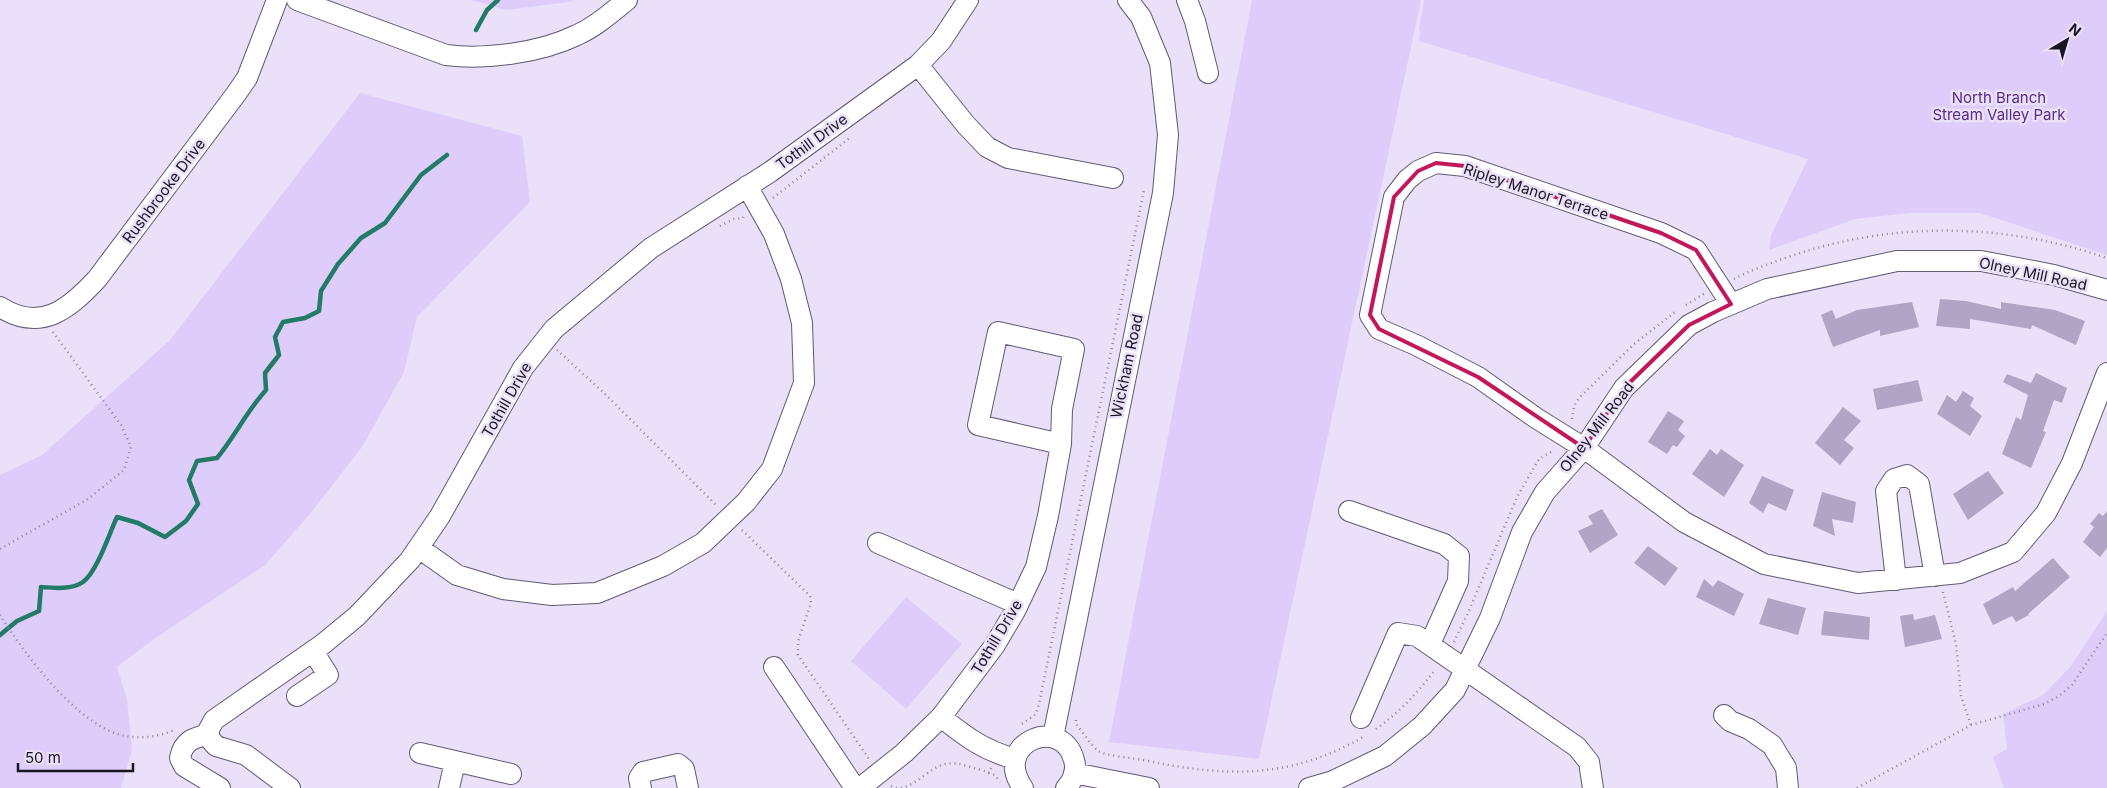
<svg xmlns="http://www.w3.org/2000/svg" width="2107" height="788" viewBox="0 0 2107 788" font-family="Inter,sans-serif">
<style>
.green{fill:#decdfb}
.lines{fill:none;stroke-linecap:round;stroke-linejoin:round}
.stream{stroke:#217b67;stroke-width:4.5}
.building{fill:#b0a5c4}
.minor-casing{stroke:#635974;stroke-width:22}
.path{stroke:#8e879a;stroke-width:2.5;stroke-dasharray:1 4;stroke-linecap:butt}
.minor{stroke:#fff;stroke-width:20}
.marked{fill:none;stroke:#c2185b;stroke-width:4;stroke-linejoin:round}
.labels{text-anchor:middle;stroke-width:5;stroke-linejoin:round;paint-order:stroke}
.park-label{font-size:15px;fill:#592c8a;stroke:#eae0fa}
.street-label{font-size:15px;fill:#191520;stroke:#eae0fa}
</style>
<rect width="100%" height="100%" fill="#eae0fa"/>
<!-- green -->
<path class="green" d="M471,0H574L569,2L506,10Z
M1252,0H1421L1259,759L1109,742Z
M1424,0H2107V255L1980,213H1910L1855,219L1769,250L1771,235L1808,159L1419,41L1420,31L1419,30Z
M360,93L522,136L530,202L417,317L404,372L362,447L310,514L265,565L157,637L117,667L127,699L132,750L121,788H0V475L42,455L170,340Z
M906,597L962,644L906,709L851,661Z
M2107,611V788H2004L1993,757L2007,749L2003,714L2043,695L2071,666Z"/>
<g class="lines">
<!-- stream -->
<path class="stream" d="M476,30L487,10L498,0
M0,635L17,621L39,611L41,587C53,588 72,590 83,582C97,572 109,534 117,517L138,523L165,537L186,521L198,504L189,480L197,461L217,458C235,436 247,411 266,390L265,373L279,355L275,337L283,322L305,318L319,311L321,291L338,264L361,238L385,223L421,175L447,155"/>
</g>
<!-- building -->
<path class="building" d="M1940,299L1966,301L2001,309V302L2055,310L2085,321L2076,345L2032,325L2031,329L1970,319V329L1936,326Z
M1912,302L1919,327L1880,336V330L1833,347L1821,315L1832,310L1836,319L1857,310Z
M2036,373L2067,388L2062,403L2054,400L2043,431L2046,432L2031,468L2002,454L2016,417L2021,420L2028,395L2003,382L2007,374L2031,383Z
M1918,380L1923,401L1877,410L1873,389Z
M1963,391L1974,398L1970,406L1982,416L1970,436L1937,414L1947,395L1956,402Z
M1843,407L1861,421L1844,440L1854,448L1840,465L1815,443Z
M1668,411L1684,421L1678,430L1685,436L1677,447L1673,445L1667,454L1648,442Z
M1710,449L1717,455L1721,449L1744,465L1724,497L1692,474Z
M1988,471L2004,493L1968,520L1953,494Z
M1762,476L1794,490L1786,511L1768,503L1763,513L1749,503Z
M1822,492L1856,502L1853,523L1832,519L1835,536L1813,526Z
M1602,509L1618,535L1590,553L1578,531L1593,524L1588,516Z
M2107,511V548L2100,557L2083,542L2094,527L2090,524L2099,513L2103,516Z
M1648,546L1678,568L1665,586L1634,563Z
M2053,558L2070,577L2028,614L2029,615L2016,622L2012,616L1993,625L1983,604L2013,587L2015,591Z
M1704,579L1713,587L1718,580L1744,594L1734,616L1696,597Z
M1768,598L1806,608L1798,635L1759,624Z
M1824,611L1870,617L1869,640L1821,635Z
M1913,614L1914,620L1935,615L1942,639L1905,647L1900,616Z"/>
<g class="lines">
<defs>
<path id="minor" d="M297,0L446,55C485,60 540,53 577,35C595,27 611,13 627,0
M1187,0L1195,21L1208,73
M918,65L966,125L987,147L1008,158L1113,178
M1731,304L1696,250L1661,233L1465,166L1436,163L1418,171L1407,180L1394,197L1370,315L1379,329L1416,345L1478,377L1536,418L1584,448L1684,522L1764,564L1858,583L1960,573L2013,552L2046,513L2072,463L2107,373
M0,307C41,333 69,309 97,279L236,94L247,78L277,0
M1349,511L1444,544L1459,556L1458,581L1430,644
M878,543L1018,604
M419,548L457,575L503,589L552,595L597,593L663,566L703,543L746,502L772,469L804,383L802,323L791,279L774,234L747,186
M1896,580L1886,491L1894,479L1907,475L1919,484L1935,576
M774,667L855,788
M297,696L328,675L313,651
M1724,715L1730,721L1749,729L1772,745L1786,768L1788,788
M941,717C966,737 983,750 1015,759
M1361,718L1398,633L1417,636L1577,747L1589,762L1593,788
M209,734C193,738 183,741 180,758L184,766L220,788
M1053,737L1163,193L1168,135L1160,63L1141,17L1128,0
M420,753L511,774
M1074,773L1149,788
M290,788L246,755L216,746L209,738L208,731L214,720L323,644L357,616L410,560L440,516L523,368L554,329L651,248L770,172L918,65L941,41L968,0
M449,788L455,762
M641,788L639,778L643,772L678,764L684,769L688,788
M860,788L904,753L941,717L995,645L1015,611L1036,567L1048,516L1061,444L1062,409L1074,349L998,332L978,425L1061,444
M1023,788C991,743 1062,714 1074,760C1077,770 1073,781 1066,788
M1309,788L1333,781L1385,756L1422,726L1455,690L1490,618L1522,532L1545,492L1584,448L1624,388L1689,325L1713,312L1767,289L1897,261H1981L2054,275L2107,290"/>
</defs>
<!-- minor casing -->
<use href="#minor" class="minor-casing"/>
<!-- path -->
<path class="path" d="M773,198L851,137
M720,226L734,219L743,218L744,216
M1734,279C1753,269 1774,262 1794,255C1896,221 2005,223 2107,258
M1686,305L1705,293
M557,350L603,392L716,505
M1572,419L1574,406L1579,398L1634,344L1675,312
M742,530L810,596L811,603L798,641V655L869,759
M0,549L88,499L124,470L131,447L121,425L53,332
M1943,592L1956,644L1961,696L1971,725
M0,615C24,653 78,727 125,736C142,739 158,737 174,730
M1454,642L1468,613L1517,497L1539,459L1554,450
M1076,720V724C1083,732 1090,744 1098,751C1106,756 1133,758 1143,760C1226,777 1289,780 1365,736
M1022,724L1036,714L1039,704L1144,190
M1376,729C1400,712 1418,692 1435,670
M991,768L989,773L995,775L1000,782
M891,786L897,788
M901,788C919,784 931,766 946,764C959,761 977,770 989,772
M1857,788L1971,725L2044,704L2059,696L2072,685L2107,633"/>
<!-- minor -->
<use href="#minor" class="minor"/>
</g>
<!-- marked area -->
<path class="marked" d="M1436,163L1465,166L1661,233L1696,250L1731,304L1689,325L1624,388L1584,448L1478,377L1379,329L1370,315L1394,197L1418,171Z"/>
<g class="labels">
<!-- park labels -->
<g class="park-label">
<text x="1999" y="103">North Branch<tspan x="1999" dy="17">Stream Valley Park</tspan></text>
</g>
<!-- street labels -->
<g class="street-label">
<text transform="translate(812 142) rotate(-36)" y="5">Tothill Drive</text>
<text transform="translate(164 191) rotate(-53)" y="5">Rushbrooke Drive</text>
<text transform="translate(1536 192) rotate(18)" y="5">Ripley Manor Terrace</text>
<text transform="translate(2033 274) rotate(12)" y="5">Olney Mill Road</text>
<text transform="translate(1127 366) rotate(-78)" y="5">Wickham Road</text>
<text transform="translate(507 400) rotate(-60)" y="5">Tothill Drive</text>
<text transform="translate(1597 427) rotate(-52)" y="5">Olney Mill Road</text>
<text transform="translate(997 637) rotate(-59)" y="5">Tothill Drive</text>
</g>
</g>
<!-- north arrow -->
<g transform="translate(2067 40) rotate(38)" stroke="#eae0fa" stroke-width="4" paint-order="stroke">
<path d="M0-4L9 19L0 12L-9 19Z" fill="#191520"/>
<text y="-8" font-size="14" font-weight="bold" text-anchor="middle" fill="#191520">N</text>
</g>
<!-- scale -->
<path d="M18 763v8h115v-8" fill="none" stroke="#191520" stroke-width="2.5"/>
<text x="25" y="763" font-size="15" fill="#191520" stroke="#eae0fa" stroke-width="4" paint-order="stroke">50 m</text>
</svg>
